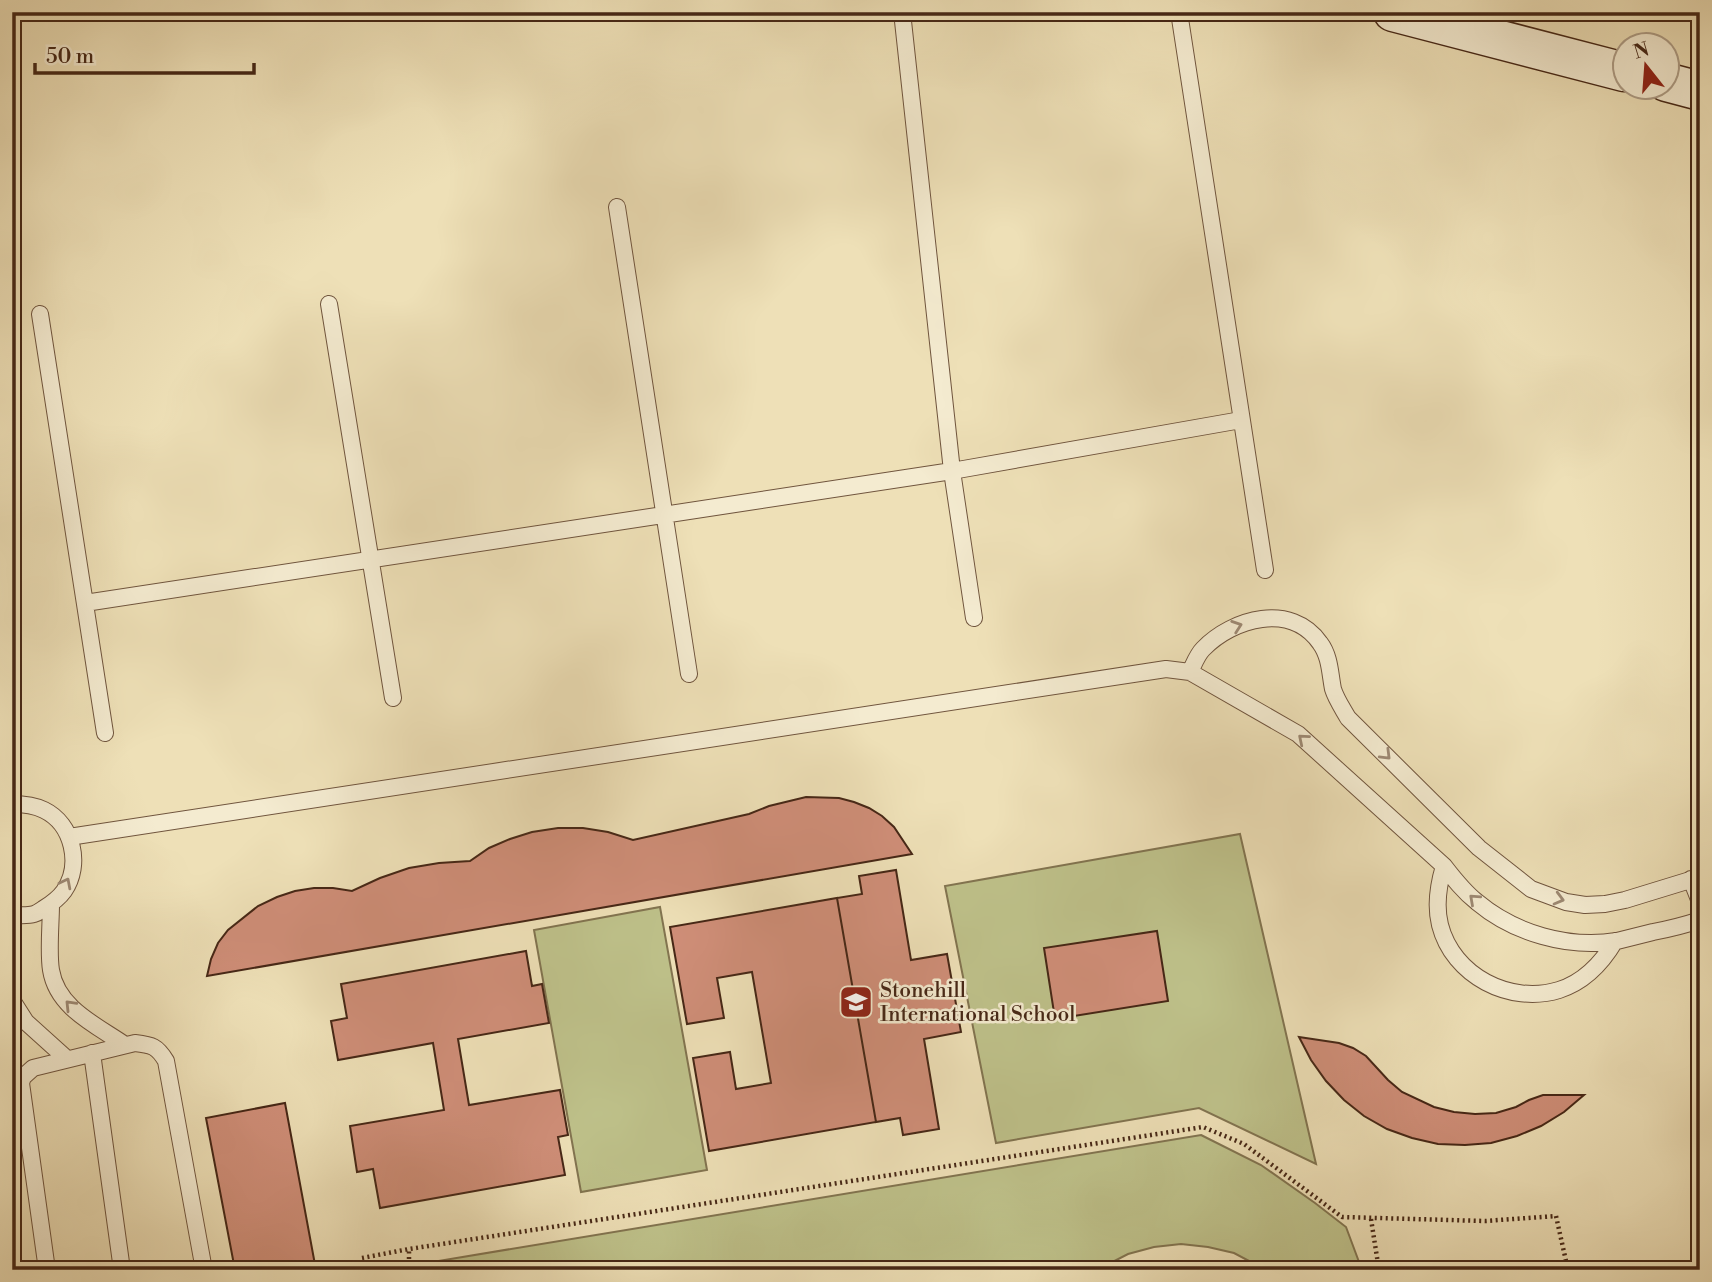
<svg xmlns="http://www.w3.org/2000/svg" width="1712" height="1282" viewBox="0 0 1712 1282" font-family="'Libre Bodoni',serif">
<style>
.green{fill:#bec18a;stroke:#827450;stroke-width:2}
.building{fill:#cf8e78;stroke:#462716;stroke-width:2}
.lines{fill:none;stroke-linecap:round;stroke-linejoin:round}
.lane-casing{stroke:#70553e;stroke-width:18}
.secondary-casing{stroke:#462716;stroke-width:41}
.path{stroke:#462716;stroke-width:4.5;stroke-dasharray:2 3.5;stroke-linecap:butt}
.lane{stroke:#f4ebd0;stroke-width:16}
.secondary{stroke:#f4ebd0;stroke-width:38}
.oneway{stroke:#9d8973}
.labels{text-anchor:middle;stroke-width:5;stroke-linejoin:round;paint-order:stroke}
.poi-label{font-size:21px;fill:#462716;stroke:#f4ebd0;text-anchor:start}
</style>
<rect width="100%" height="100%" fill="#eee0b7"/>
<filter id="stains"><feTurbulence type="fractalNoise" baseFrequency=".00286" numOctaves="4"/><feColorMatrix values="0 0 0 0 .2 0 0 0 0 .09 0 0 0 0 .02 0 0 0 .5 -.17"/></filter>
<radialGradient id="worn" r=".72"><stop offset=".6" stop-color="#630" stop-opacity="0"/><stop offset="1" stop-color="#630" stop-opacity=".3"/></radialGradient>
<!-- green -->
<path class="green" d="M1240,834L1316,1164L1199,1108L996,1143L945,886Z
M660,907L707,1170L581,1192L534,930Z
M1201,1135L1261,1165L1315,1203L1346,1227L1362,1270H1266L1234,1253L1208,1247L1181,1244L1154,1247L1128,1254L1097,1270H419L420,1264Z"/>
<!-- building -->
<path class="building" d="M806,797L839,798L854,802L869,808L882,816L894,827L912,854L207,976L211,959L218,943L228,930L258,906L277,897L295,891L314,888H333L352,891L380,878L409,868L439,863L470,861L489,848L510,839L532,832L558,828H583L608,832L633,840L749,814L769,806Z
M896,870L911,960L947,954L961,1032L924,1039L939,1129L903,1135L900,1118L876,1122L837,898L862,894L859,876Z
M837,898L876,1122L709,1151L693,1058L730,1052L736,1089L771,1083L752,972L717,978L724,1018L687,1024L670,927Z
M1157,931L1168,1001L1055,1019L1044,948Z
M526,951L532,986L542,984L549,1023L458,1039L469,1105L560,1090L568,1135L558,1137L565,1175L380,1208L373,1169L357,1172L350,1126L444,1110L433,1043L338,1060L331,1021L347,1018L341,984Z
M1299,1037L1339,1043L1353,1048L1366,1056L1388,1080L1402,1092L1434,1107L1454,1112L1475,1114L1496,1113L1516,1107L1529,1100L1543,1095H1584L1564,1112L1541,1126L1517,1136L1491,1143L1465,1145L1438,1144L1412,1138L1387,1129L1364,1116L1344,1100L1326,1081L1311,1060Z
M285,1103L316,1270H235L206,1118Z"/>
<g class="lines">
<defs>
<path id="lane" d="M902,12L952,471L974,618
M1179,12L1265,570
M617,207L689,674
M329,304L393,698
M40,314L105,733
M85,603L952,471L1241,420
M1190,672C1194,664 1197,655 1203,649C1233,618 1291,602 1320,643C1330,656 1330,674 1333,689C1336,699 1343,709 1348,718L1479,848L1531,889L1566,902L1585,905L1605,904L1625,900L1700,877
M12,804C23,804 34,805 44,810C73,824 82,865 64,891C59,898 51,904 43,909C40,911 38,913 34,914C28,916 19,915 12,915
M69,837L1166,669L1190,672L1298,734L1444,866C1454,879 1464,892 1477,902C1514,933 1568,949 1617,941C1629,938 1641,935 1653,932C1669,929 1685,925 1700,920
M1444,866C1438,886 1435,905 1440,925C1453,976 1510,1005 1559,990C1584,982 1602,963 1615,941
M1691,879L1700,902
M51,904C51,923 48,952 51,970C57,1008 96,1025 125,1045
M12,1000L26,1022L67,1059
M92,1053L122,1270
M47,1270L21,1083L23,1077L33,1068L135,1043C152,1045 157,1046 166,1061L204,1270"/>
<path id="secondary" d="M1393,12L1624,72
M1666,82L1700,91"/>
</defs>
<!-- lane casing -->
<use href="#lane" class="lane-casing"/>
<!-- secondary casing -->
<use href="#secondary" class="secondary-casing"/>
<!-- path -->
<path class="path" d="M1371,1219L1379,1270
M362,1258L409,1249L1203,1127L1244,1144L1342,1217L1485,1221L1556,1216L1568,1270
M409,1270V1250"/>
<!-- lane -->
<use href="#lane" class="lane"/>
<!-- secondary -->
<use href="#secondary" class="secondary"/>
</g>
<!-- one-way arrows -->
<defs><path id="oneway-chevron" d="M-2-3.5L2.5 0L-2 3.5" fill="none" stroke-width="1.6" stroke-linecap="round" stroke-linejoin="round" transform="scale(1.75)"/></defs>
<g class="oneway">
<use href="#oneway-chevron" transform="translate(1237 626) rotate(-19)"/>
<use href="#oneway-chevron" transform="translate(1303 739) rotate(-140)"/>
<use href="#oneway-chevron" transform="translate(1386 755) rotate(45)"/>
<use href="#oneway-chevron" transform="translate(66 883) rotate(-63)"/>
<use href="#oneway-chevron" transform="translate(1474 899) rotate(-138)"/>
<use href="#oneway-chevron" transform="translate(1559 899) rotate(15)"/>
<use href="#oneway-chevron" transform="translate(70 1005) rotate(-134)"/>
</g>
<!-- icons -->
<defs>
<symbol id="school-square" viewBox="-11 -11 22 22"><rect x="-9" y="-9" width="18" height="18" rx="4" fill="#8f2418" stroke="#f4ebd0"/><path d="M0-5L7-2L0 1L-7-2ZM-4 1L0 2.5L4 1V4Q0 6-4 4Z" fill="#fff"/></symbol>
</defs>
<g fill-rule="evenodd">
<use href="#school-square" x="837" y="983" width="38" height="38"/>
</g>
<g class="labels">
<!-- poi labels -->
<g class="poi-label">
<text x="880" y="997">Stonehill<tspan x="880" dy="24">International School</tspan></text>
</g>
</g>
<!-- margin -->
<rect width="1712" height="1282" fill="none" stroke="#eee0b7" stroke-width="42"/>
<rect x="14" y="14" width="1684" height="1254" fill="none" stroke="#462716" stroke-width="3.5"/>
<rect x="21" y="21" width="1670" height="1240" fill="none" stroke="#462716" stroke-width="2"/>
<!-- north arrow -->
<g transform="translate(1646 66) rotate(343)"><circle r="33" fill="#f4ebd0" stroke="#ae9d86" stroke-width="2"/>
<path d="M0-5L12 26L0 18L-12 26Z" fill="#8f2418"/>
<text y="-10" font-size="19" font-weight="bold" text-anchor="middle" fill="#462716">N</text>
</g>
<!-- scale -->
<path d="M35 63v10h219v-10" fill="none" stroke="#462716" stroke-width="3.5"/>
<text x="46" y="63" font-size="21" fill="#462716" stroke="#f4ebd0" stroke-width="5" paint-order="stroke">50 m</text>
<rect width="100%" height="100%" filter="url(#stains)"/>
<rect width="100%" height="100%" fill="url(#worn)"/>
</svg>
